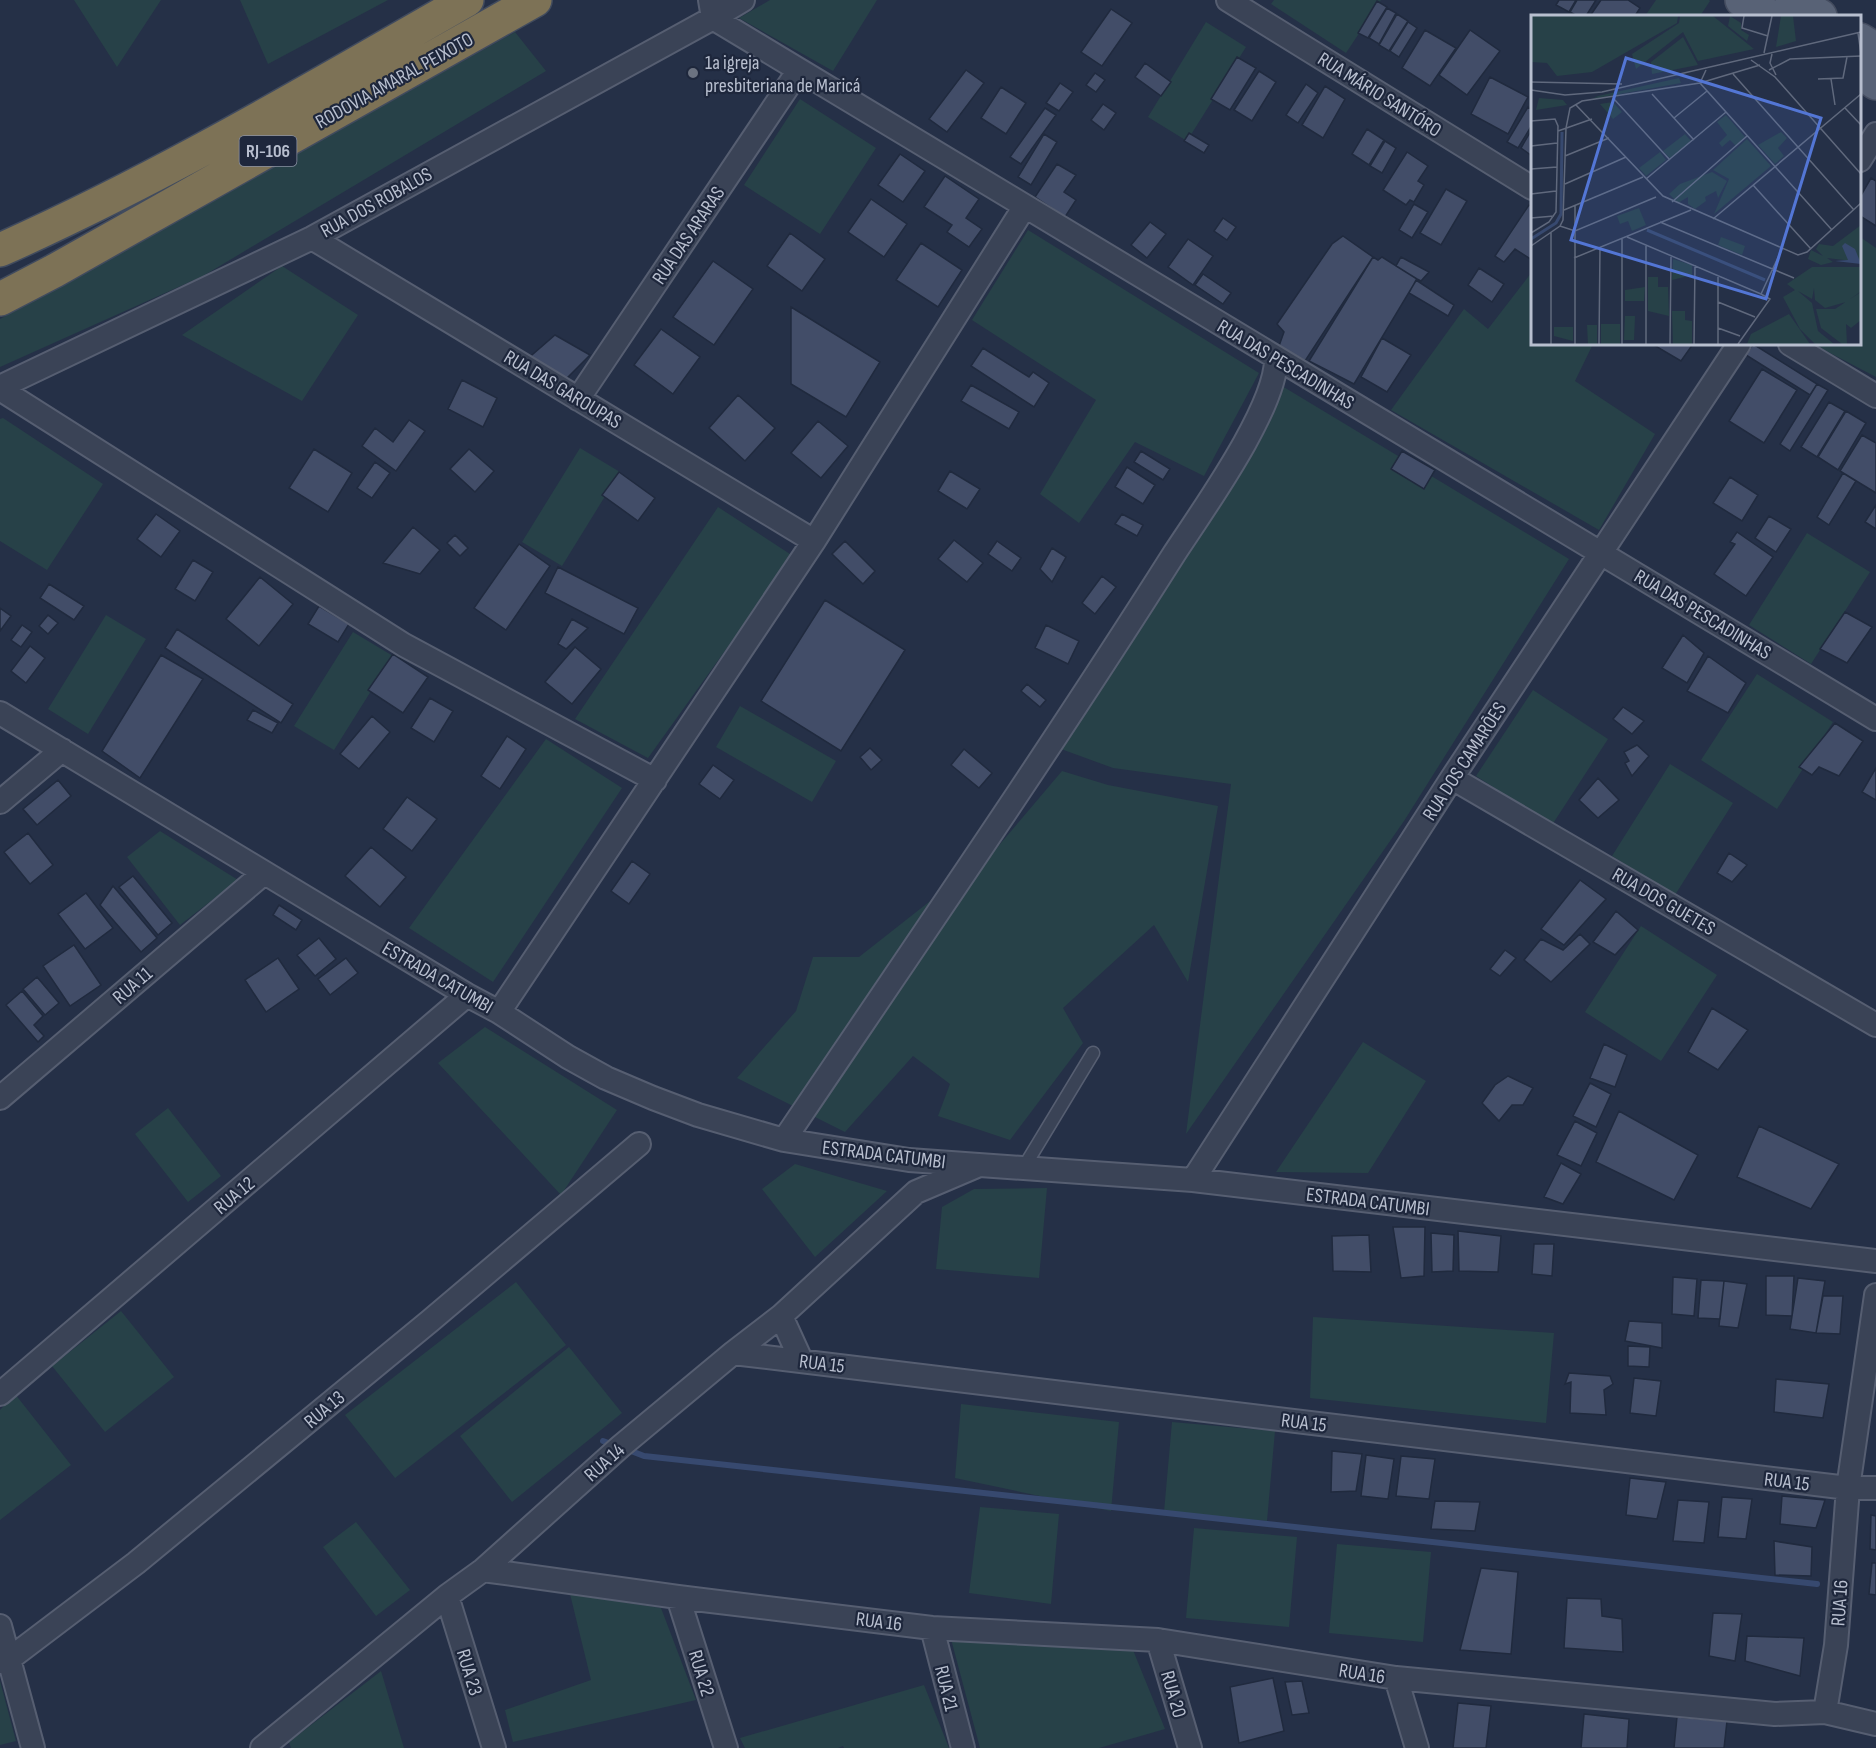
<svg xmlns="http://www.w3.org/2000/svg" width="1876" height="1748" viewBox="0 0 1876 1748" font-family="'Sofia Sans Condensed',sans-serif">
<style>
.green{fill:#274148}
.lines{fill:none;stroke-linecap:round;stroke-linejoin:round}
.stream{stroke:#37496f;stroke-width:6}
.building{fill:#424d68;stroke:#202a3e;stroke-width:1.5}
.lane-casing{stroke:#565e71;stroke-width:15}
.street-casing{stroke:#565e71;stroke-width:26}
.primary-casing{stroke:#444c5f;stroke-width:36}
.highway-casing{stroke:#414b5e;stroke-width:36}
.lane{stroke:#3a4356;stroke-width:12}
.street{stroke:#3a4356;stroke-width:22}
.primary{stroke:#586276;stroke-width:33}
.highway{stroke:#7d7256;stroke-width:33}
.worship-dot{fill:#6b7280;stroke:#1e273c;stroke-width:2}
.labels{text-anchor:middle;stroke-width:4.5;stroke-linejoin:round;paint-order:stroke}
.shield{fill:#1e273c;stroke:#8a91a3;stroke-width:1.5}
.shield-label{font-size:18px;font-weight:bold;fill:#b8bfcf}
.poi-label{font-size:20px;fill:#b8bfcf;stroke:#1e273c;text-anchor:start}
.street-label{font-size:20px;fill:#b8bfcf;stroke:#1e273c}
.inset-river{fill:none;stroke:#37496f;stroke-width:3}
.inset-road{fill:none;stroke:#60697d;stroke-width:1.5}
.view{fill:#5376d5;fill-opacity:0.15;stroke:#5376d5;stroke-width:3}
.inset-edge{fill:none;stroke:#b8bfcf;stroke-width:3}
</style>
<rect width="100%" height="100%" fill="#253047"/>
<!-- green -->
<path class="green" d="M74,0H161L117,67Z
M240,0H388L268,64Z
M770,0H877L833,71L739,18Z
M1274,0H1381L1346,53L1271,4Z
M1656,0H1709L1710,1L1700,16H1645Z
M1206,22L1246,47L1187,141L1148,117Z
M515,32L546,71L203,276L0,367V319Z
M800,99L876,148L820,234L744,185Z
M1028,230L1259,373L1204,476L1135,442L1079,523L1040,494L1096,400L972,320Z
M1860,237L1876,248V377L1813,344H1860Z
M282,266L358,315L302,401L182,335Z
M1532,272V344H1593L1575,381L1655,434L1599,530L1391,410L1464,309L1488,329Z
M1282,386L1569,559L1404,821L1186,1134L1231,784L1113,768L1061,749Z
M3,418L103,484L47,570L0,541V419Z
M580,448L620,472L562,566L522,542Z
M718,507L793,556L648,758L575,719Z
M1807,533L1870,572L1811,664L1749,625Z
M106,615L146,639L88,734L48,709Z
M353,632L393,656L334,750L294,726Z
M1757,674L1833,722L1777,809L1701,760Z
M1533,690L1608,739L1552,825L1476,776Z
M740,706L836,761L812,802L716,747Z
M546,739L622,788L493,982L409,928Z
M1670,764L1733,803L1675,895L1612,856Z
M1062,771L1108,785L1218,806L1188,982L1154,925L1063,1008L1083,1043L1010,1140L938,1116L950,1084L913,1056L845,1132L737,1078L796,1011L813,957H859L995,850Z
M160,831L238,880L180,925L127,857Z
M1641,926L1717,975L1661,1061L1585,1012Z
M485,1027L617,1110L561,1195L438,1063Z
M1363,1042L1426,1081L1368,1173L1276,1172Z
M168,1108L221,1176L188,1202L135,1134Z
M795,1164L887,1191L815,1257L762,1189Z
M1047,1188L1039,1278L936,1269L942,1207L974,1189Z
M516,1282L566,1345L395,1478L345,1415Z
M121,1311L174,1377L105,1432L52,1366Z
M1313,1317L1554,1333L1546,1423L1310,1398Z
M569,1347L622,1413L512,1502L460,1436Z
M15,1394L71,1465L0,1520V1410Z
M961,1404L1119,1422L1111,1511L955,1478Z
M1172,1422L1275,1431L1267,1521L1164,1512Z
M980,1507L1059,1514L1051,1604L969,1593Z
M356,1522L410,1590L376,1616L323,1547Z
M1194,1528L1297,1537L1289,1627L1186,1618Z
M1337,1544L1431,1552L1423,1642L1329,1633Z
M570,1594L661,1608L696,1700L513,1742L505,1710L591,1680Z
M951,1639L1133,1650L1165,1729L1099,1748H980Z
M381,1671L404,1748H291L289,1742Z
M0,1681L16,1741L0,1745Z
M924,1685L949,1748H844L843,1746L838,1748H745L740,1738Z"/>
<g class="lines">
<!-- stream -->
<path class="stream" d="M603,1441L614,1445
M626,1449L644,1456L1817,1584"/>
</g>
<!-- building -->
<path class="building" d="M1559,0H1576L1569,12L1556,5Z
M1577,0H1596L1586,16H1577L1570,12Z
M1601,0H1628L1640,8L1635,16H1590Z
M1377,1L1387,7L1368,38L1358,33Z
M1387,8L1396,13L1379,44L1369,38Z
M1111,9L1132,23L1102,66L1081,52Z
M1397,14L1408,21L1389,51L1379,45Z
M1408,22L1417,28L1399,57L1390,51Z
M1425,30L1456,48L1430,86L1402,68Z
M1470,30L1500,51L1467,95L1439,75Z
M1237,57L1256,68L1230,110L1211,99Z
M1145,63L1171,82L1161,96L1135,77Z
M966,70L984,83L947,132L929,119Z
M1259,71L1276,82L1252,121L1234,110Z
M1095,73L1105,80L1096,92L1086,85Z
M1490,77L1528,97L1508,134L1471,114Z
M1060,83L1073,92L1059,111L1046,103Z
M1306,84L1318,93L1298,123L1286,115Z
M1325,86L1345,99L1323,138L1302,125Z
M1001,87L1026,103L1006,134L981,118Z
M1103,104L1116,113L1104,130L1091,120Z
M1528,107L1532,110V125L1518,148L1507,142Z
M1045,108L1056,115L1021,164L1010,157Z
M1367,129L1384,140L1369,165L1352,154Z
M1532,129V156L1521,148Z
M1189,133L1209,145L1204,153L1184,141Z
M1044,134L1057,142L1031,185L1018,177Z
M1385,141L1396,148L1382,173L1370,166Z
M1407,152L1428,166L1418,181L1424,185L1414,202L1410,200L1406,205L1383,190Z
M900,154L925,171L903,202L878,185Z
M1057,164L1076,175L1064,192L1076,200L1065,217L1035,197Z
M945,176L979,199L966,218L982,229L969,247L947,232L952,225L924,207Z
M1871,178L1876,181V226L1860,216V197Z
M1446,189L1467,201L1441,245L1420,233Z
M871,199L907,224L884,257L848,232Z
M1414,204L1428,212L1412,238L1399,230Z
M1529,205L1532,207V260L1515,249L1504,262L1495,256Z
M1223,218L1236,227L1227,240L1214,231Z
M1150,222L1166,234L1147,258L1131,245Z
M790,233L825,259L802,291L767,266Z
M1343,236L1373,257L1305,361L1279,346L1284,332L1277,324L1332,244Z
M1188,239L1213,256L1193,285L1168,267Z
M921,243L962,270L938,307L896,280Z
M1373,257L1378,260L1382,257L1417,279L1354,384L1309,361Z
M1401,257L1429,272L1421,281L1417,279L1396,266Z
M713,261L753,289L714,345L673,317Z
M1479,268L1504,284L1492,302L1468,285Z
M1203,274L1231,293L1223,304L1195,285Z
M1416,280L1454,305L1448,316L1409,293Z
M791,307L880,362L846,417L791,384Z
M661,329L700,357L673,394L634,365Z
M555,335L590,355L563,382L525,361Z
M1382,338L1411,355L1387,392L1361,377Z
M1652,344H1693L1681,361Z
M1753,344L1817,384L1810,395L1746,355Z
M983,348L1029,377L1033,372L1049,383L1034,407L971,366Z
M1762,369L1797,390L1764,443L1729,421Z
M462,380L497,398L483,427L448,409Z
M1817,384L1828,390L1790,451L1780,444Z
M971,385L1019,412L1009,429L961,401Z
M738,395L775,428L745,461L709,428Z
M1829,402L1845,411L1817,457L1801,447Z
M1846,411L1866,423L1838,470L1818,457Z
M409,420L425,431L396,471L362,446L375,428L393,442Z
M818,421L848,446L821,478L791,453Z
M1862,435L1876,443V493L1840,471Z
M314,449L352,473L328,512L289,488Z
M469,449L494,471L475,492L450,469Z
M1141,451L1170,469L1163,480L1134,462Z
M1402,451L1435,470L1424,489L1391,469Z
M375,462L390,473L372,498L357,488Z
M1127,467L1155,485L1143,504L1115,487Z
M950,471L980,489L967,509L938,491Z
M619,472L655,498L638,521L602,495Z
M1843,473L1856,481L1829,525L1817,517Z
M1730,477L1758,495L1742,521L1713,503Z
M1876,505V529L1865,522Z
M156,514L180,531L161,557L137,539Z
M1122,514L1143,525L1137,536L1115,524Z
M1769,516L1791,529L1776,552L1755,538Z
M413,527L440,550L420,574L383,563Z
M1737,532L1773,557L1746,596L1714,574L1735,544L1730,542Z
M455,535L468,548L460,556L447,543Z
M954,540L983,563L967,582L938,559Z
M845,541L875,571L863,584L832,554Z
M997,541L1021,558L1012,571L988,554Z
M519,544L550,566L506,630L474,608Z
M1052,548L1066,557L1052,582L1040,569Z
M193,560L213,572L195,601L175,589Z
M558,567L638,608L624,634L545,593Z
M1102,576L1116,587L1095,614L1082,603Z
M260,577L293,604L259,646L226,619Z
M49,584L84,606L74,620L40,598Z
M825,600L905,650L841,751L761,701Z
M319,606L349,624L338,642L308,624Z
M0,608L11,616L0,631Z
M1845,612L1872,627L1847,663L1820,649Z
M48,615L58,623L48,634L39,626Z
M572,619L588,628L566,649L558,644Z
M22,625L32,632L21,647L11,640Z
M1046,625L1079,641L1068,664L1035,648Z
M177,629L293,704L281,723L165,648Z
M1683,635L1704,653L1687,683L1662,668Z
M30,646L45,658L26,683L11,671Z
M575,647L601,669L572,704L545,682Z
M393,654L428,677L403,713L368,690Z
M161,655L203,679L140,778L102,751Z
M1708,656L1746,683L1728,713L1687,691Z
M1027,684L1046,700L1040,707L1021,691Z
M430,698L453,711L434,742L411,728Z
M1623,707L1644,721L1632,734L1613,719Z
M253,710L278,723L272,733L247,720Z
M372,716L390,732L359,769L340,754Z
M1835,723L1863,741L1839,776L1819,767L1812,775L1799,767Z
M507,736L526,749L500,789L481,776Z
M1637,745L1649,756L1632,776L1625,763L1629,761L1624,752Z
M870,748L882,760L871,770L860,757Z
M964,749L992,773L979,788L951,765Z
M713,765L734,780L720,799L699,784Z
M1876,768V800L1862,792Z
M1598,778L1619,800L1598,818L1579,800Z
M58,780L71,796L37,825L23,809Z
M407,797L437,819L412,851L383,829Z
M28,833L53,865L30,884L4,852Z
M371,847L406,877L380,907L345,876Z
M1729,853L1747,865L1732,882L1717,873Z
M632,861L650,874L629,904L611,891Z
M133,876L172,923L158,935L119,887Z
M1580,880L1606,899L1564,945L1541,929Z
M113,886L157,938L141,952L100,905Z
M86,893L113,928L85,949L58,914Z
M279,905L302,920L296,930L273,915Z
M1616,911L1638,930L1615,955L1593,942Z
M1580,934L1590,944L1551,982L1524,960L1541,939L1563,950Z
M319,938L336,959L315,976L297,955Z
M74,945L101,985L70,1006L43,966Z
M1505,950L1516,958L1500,976L1490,969Z
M278,958L299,989L266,1012L245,980Z
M346,958L358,973L330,995L318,979Z
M37,977L59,1003L45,1015L23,989Z
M22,991L43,1016L34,1025L44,1036L38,1042L6,1005Z
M1712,1008L1748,1030L1718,1070L1688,1052Z
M1604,1044L1627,1055L1615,1087L1590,1078Z
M1508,1076L1533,1088L1523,1105H1512L1499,1121L1482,1103L1495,1085Z
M1590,1083L1611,1094L1596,1127L1573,1116Z
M1619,1111L1698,1155L1674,1200L1596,1162Z
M1575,1121L1597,1133L1581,1166L1557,1155Z
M1759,1126L1839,1164L1811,1209L1737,1177Z
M1561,1163L1581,1174L1563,1204L1544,1197Z
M1393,1227H1425L1424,1276L1401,1278Z
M1458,1231L1501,1236L1498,1272L1459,1271Z
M1431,1233L1454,1235L1453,1271L1432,1272Z
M1369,1235L1371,1272L1333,1271L1332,1236Z
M1534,1244H1554L1552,1276L1532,1274Z
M1766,1276H1794L1792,1316L1766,1315Z
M1673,1277L1697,1279L1694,1316L1672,1314Z
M1798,1278L1825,1281L1816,1333L1790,1329Z
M1701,1280L1724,1281L1720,1319L1698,1318Z
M1724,1281L1747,1284L1738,1328L1719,1326Z
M1823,1296H1843L1840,1334L1816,1333Z
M1629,1321L1662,1323V1348L1625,1341Z
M1628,1346L1650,1347L1649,1367L1628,1366Z
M1569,1373L1610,1376L1613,1384L1604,1390L1606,1415L1570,1413L1571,1382L1565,1384Z
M1634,1378L1661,1381L1656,1416L1630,1413Z
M1776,1379L1829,1384L1823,1418L1774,1412Z
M1332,1451L1362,1454L1356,1491L1331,1492Z
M1366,1455L1394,1459L1388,1499L1361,1496Z
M1401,1456L1435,1459L1429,1499L1396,1496Z
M1630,1478L1666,1482L1657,1519L1626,1515Z
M1782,1496L1825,1500L1816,1528L1780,1524Z
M1722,1497L1752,1499L1746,1539L1718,1537Z
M1678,1500L1709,1502L1704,1543L1673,1541Z
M1435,1501L1480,1502L1475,1531L1431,1529Z
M1871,1515L1876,1516V1550L1870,1549Z
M1774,1541L1812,1547L1811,1576L1775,1575Z
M1872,1563H1876V1595L1869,1594Z
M1481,1568L1518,1572L1511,1654L1460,1650Z
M1567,1598L1601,1599L1602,1616L1622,1619L1623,1652L1564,1648Z
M1713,1613L1742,1614L1735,1661L1709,1656Z
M1747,1636L1804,1638L1800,1676L1745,1661Z
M1273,1678L1284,1731L1239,1743L1230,1687Z
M1302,1681L1309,1713L1292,1715L1285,1682Z
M1458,1703L1491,1706L1486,1748H1453Z
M1584,1714L1629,1719L1627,1748H1581Z
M1677,1717L1727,1721L1724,1748H1674Z"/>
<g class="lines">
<defs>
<path id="lane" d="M1024,1167L1093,1053"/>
<path id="street" d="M710,0L713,18L1876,719
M1228,0L1532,188
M1860,160L1876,134
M312,238L814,541
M1790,344L1876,396
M0,387L312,238L713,18L743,0
M0,389L404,645L655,780
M578,399L799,70
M0,713L467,995L499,1012L568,1057L606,1078L653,1098L698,1115L784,1140L909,1160L1193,1180L1876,1261
M1452,778L1876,1025
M0,802L62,750
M499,1012L814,541L1025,206
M0,1098L264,873
M784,1140C915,946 1048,753 1174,554C1202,511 1277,407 1276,358
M1193,1180L1452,778L1739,344
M781,1316L801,1360
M733,1353L1848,1488H1876
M0,1394L467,995
M483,1570L678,1597L932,1628L1158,1640L1396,1678L1775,1714L1825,1712L1836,1645L1848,1488L1876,1295
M447,1596L494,1748
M678,1597L726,1748
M0,1626L33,1748
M932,1628L963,1748
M1158,1640L1190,1748
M0,1662L8,1660L136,1563L430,1321L639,1144
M1396,1678L1417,1748
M1825,1712L1876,1724
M262,1748L447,1596L483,1570L620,1447L733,1353L781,1316L916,1192L977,1166"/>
<path id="primary" d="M1742,0L1769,16
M1792,0L1820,16
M1860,40L1876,50
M1860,72L1876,83"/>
<path id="highway" d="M0,250C162,178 313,88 467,0
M0,299L54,271L535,0"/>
</defs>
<!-- lane casing -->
<use href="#lane" class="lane-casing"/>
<!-- street casing -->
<use href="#street" class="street-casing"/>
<!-- primary casing -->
<use href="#primary" class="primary-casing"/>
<!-- highway casing -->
<use href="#highway" class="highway-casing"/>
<!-- lane -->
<use href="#lane" class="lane"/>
<!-- street -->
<use href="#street" class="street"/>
<!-- primary -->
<use href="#primary" class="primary"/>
<!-- highway -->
<use href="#highway" class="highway"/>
</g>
<!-- markers -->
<circle class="worship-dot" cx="693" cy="73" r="6"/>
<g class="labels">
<!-- shield labels -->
<rect class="shield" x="239.5" y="136" width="57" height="30" rx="4.5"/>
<g class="shield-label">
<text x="268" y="157">RJ-106</text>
</g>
<!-- poi labels -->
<g class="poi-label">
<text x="705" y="69">1a igreja<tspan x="705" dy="23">presbiteriana de Maricá</tspan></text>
</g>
<!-- street labels -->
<g class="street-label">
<text transform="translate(394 80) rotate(-29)" y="7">RODOVIA AMARAL PEIXOTO</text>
<text transform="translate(1380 94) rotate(32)" y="7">RUA MÁRIO SANTÓRO</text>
<text transform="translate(376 202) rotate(-29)" y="7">RUA DOS ROBALOS</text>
<text transform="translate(688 235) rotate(-56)" y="7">RUA DAS ARARAS</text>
<text transform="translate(1286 364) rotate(31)" y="7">RUA DAS PESCADINHAS</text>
<text transform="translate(563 389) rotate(31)" y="7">RUA DAS GAROUPAS</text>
<text transform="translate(1703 614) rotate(31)" y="7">RUA DAS PESCADINHAS</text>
<text transform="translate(1464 761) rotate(-57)" y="7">RUA DOS CAMARÕES</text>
<text transform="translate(1664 901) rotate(30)" y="7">RUA DOS GUETES</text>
<text transform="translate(438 977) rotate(30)" y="7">ESTRADA CATUMBI</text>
<text transform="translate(132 985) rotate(-41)" y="7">RUA 11</text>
<text transform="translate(884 1154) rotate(7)" y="7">ESTRADA CATUMBI</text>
<text transform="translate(234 1195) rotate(-40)" y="7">RUA 12</text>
<text transform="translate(1368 1201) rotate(7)" y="7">ESTRADA CATUMBI</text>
<text transform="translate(822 1363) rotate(7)" y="7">RUA 15</text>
<text transform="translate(324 1409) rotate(-40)" y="7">RUA 13</text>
<text transform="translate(1304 1422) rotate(7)" y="7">RUA 15</text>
<text transform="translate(604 1462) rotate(-42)" y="7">RUA 14</text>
<text transform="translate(1787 1481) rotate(7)" y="7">RUA 15</text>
<text transform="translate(1839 1603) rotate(-86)" y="7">RUA 16</text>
<text transform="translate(879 1621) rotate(7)" y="7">RUA 16</text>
<text transform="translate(470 1672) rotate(73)" y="7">RUA 23</text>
<text transform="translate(702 1673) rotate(73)" y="7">RUA 22</text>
<text transform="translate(1362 1673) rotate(9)" y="7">RUA 16</text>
<text transform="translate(947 1688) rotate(76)" y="7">RUA 21</text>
<text transform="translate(1174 1694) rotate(74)" y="7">RUA 20</text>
</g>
</g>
<!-- overview -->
<g transform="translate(1531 15)">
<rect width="330" height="330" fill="#253047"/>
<path d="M0,1H147L146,8L61,57L26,61L16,48L0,47ZM149,1H182L223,34L167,46L152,17L105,54L101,39L148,8ZM199,1L210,8V15L218,20L216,26L197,11ZM250,1H262L265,26L245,32ZM152,22L167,50L121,59L120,47ZM148,63L150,68L61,84L67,81ZM8,83L32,85L36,90L5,95ZM82,87L91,97L82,104L69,89ZM195,100L214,122L205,131L199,125L191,132L188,128L196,120L186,107ZM250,117L256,123L247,133L253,141L244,149L227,130ZM154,119L160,126L139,143L132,136ZM216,124L240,151L183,199L198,164L182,155ZM129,137L135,145L115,161L108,153ZM181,157L196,166L187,183L185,176L174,182L175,186L164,194L157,189V182L147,188L138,179L149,169ZM108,193L115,210L101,216L97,206L89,209L86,201ZM330,210V247L296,243L302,247L290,250L277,244L280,235L292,241L285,234L288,229L302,231ZM190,222L214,231L211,240L187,230ZM142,244L161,250V260L141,265ZM281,252H330L329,277L315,287L294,293L284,285L283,273L281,284L267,276L281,288L287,316L303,329H284L269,314L252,282L264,275L256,269ZM117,262H127V272H137L138,301L117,296ZM114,272L113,286H94V275ZM330,277V305L320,313L315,309L316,329H311L290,313L285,294H304ZM141,296H154V305L161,306V329H142ZM258,299L279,329H216L220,319ZM94,301H104L103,325H93ZM70,309H89V329H70ZM56,310H66V329H57ZM23,312H42V326L23,321Z" fill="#274148"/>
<path d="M314,228L324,234L330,249L304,246L317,245L311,231Z" fill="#37496f"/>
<path class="inset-river" d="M116,215L234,265M0,224L25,208L30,199L31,117"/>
<path class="inset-road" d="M213,1L211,13L237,21M327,18L330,39M233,38L241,1M241,39L239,48L245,60M220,45L244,62L330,159M175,55L169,68L301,215M238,55L259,44L330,41M202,59L323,195M287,64L312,63L316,42M300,64L304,90M0,67L91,69M0,75L34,80L71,77L330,17M121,79L163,125M83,84L139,145M45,90L132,181L267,240L276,237L330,188M314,93L330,110M143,103L176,76M0,106L24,104L27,111L25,197L18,207L0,218M27,116L61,104M0,131L26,128M34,141L78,123M0,154L26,152M115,164L195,97M34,169L95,142M222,170L280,234M0,179L25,176M141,187L216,121M44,191V329M33,195L112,162M0,203L23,201M182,204L330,79M129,207L263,263M29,211L44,216L125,182M96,222L230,279L251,234M91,223V329M0,231L29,211L32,205L35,113L39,93L51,86L169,68L229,50M115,231V329M43,243L160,195M187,262V329M187,287L224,302M187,313L209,321M20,329V217M68,329L69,232M139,329L140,242M163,329L164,250M207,329L239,284L230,279"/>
<path class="view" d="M95,43L290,103L235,284L40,225Z"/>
<rect width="330" height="330" class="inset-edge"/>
</g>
</svg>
